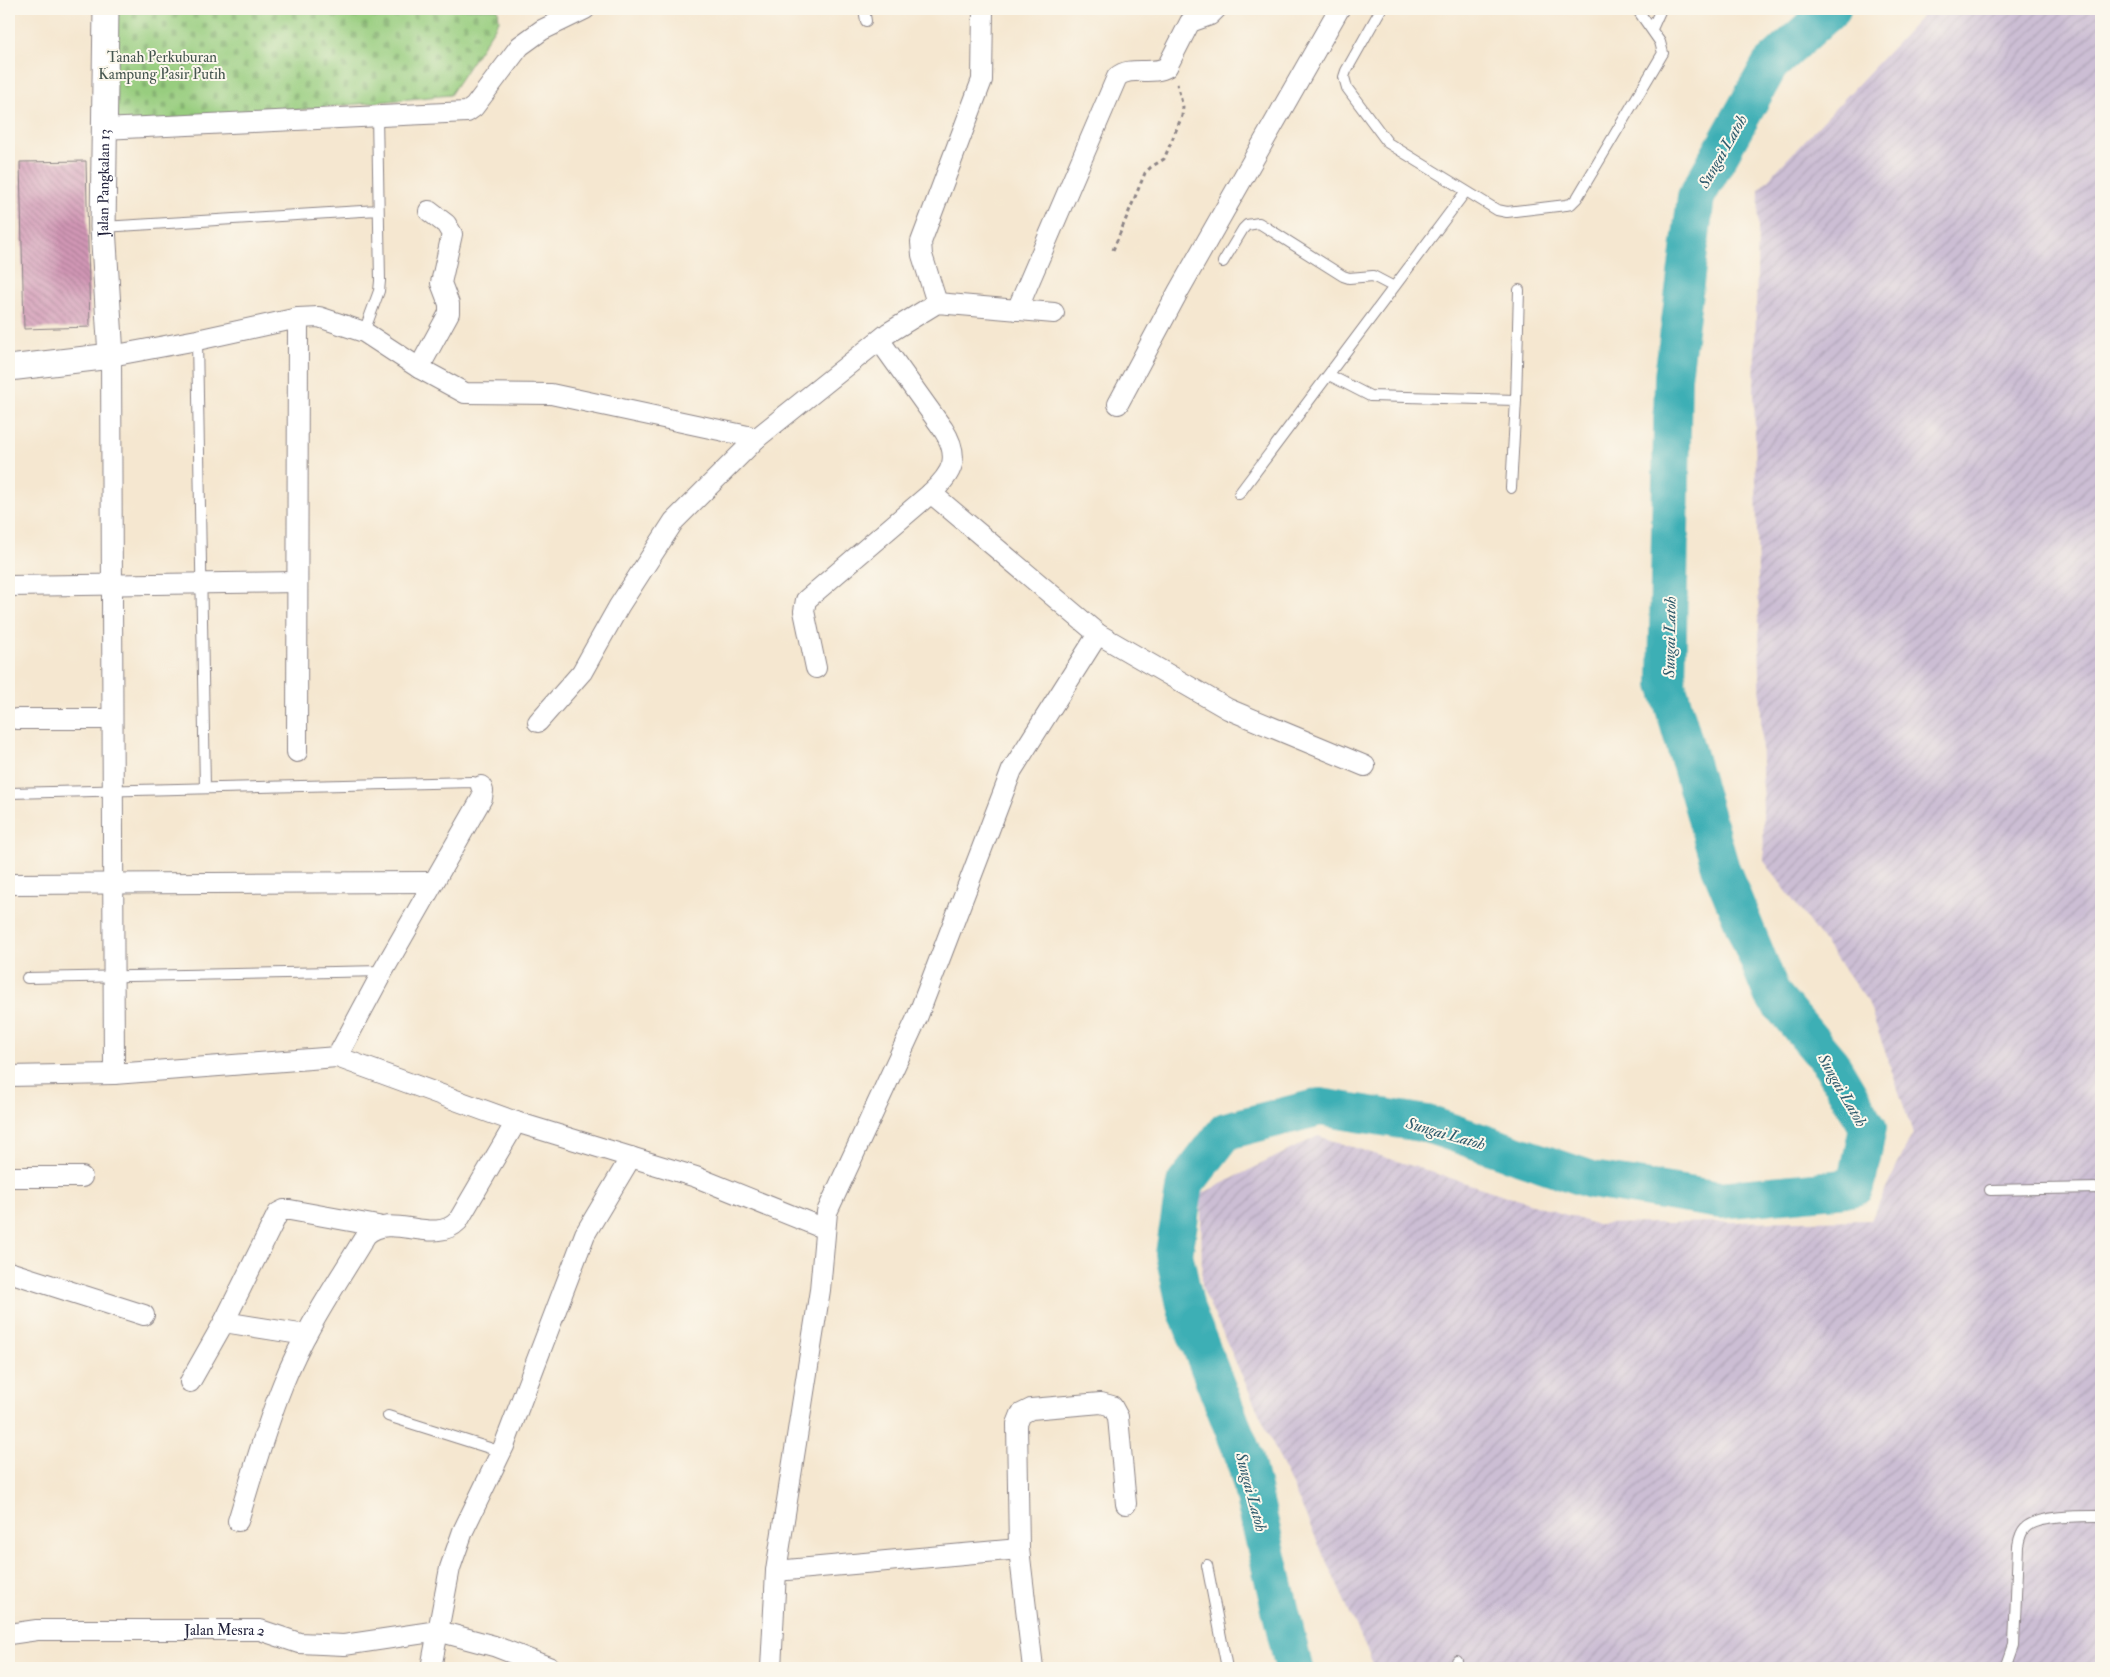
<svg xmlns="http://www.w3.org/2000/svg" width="2110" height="1677" viewBox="0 0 2110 1677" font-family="'IM FELL Double Pica',serif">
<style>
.industrial{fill:url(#industrial-furrows)}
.cemetery{fill:url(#cemetery-stones);stroke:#5d785d}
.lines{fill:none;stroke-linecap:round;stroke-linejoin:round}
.river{stroke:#3eafb5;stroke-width:38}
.building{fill:url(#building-back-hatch)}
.service-casing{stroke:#8c8486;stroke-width:12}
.minor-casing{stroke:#8c8486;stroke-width:22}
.tertiary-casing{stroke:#8c8486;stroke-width:27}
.path{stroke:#8c8486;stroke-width:3;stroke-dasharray:4 4;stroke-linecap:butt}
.service{stroke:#fff;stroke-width:10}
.minor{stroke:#fff;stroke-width:20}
.tertiary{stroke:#fff;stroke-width:25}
.labels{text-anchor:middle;stroke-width:4;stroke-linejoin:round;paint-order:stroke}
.park-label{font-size:15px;fill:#45554f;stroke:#fbf7ec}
.street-label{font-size:15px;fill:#22223b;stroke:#fbf7ec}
.water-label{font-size:16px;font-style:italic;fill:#2d5a6c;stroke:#fbf7ec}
</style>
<defs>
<pattern id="industrial-furrows" width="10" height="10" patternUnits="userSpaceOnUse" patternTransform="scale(1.25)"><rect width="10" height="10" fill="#ccbed4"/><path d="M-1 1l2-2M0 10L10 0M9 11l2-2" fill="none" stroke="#afa3b7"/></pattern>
<pattern id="cemetery-stones" width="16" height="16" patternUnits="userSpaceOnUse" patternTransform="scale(1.25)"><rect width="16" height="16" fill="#98cd7f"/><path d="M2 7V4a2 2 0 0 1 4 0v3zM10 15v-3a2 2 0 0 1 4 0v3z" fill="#83b06f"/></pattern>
<pattern id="building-back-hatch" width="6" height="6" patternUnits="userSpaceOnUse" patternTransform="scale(1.25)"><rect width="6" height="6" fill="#d197b5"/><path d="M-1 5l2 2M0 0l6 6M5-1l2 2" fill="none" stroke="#a97b94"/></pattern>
</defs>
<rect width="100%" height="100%" fill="#fbf7ec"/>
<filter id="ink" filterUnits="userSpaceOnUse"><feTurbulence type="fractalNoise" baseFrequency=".02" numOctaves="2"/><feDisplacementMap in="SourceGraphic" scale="10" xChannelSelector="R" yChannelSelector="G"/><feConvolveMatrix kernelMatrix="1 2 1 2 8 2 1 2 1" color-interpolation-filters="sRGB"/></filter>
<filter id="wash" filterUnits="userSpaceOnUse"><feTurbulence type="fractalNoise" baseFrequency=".0096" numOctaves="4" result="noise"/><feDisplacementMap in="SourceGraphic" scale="20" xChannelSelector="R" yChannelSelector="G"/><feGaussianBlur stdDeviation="1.12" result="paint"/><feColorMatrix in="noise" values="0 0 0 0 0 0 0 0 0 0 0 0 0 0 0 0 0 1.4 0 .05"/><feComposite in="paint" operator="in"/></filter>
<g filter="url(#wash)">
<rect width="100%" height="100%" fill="#f5e7d0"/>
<!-- industrial -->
<path class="industrial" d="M1929,9H2101V1668H1375L1202,1288L1201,1194L1318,1136L1595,1224L1871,1220L1913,1133L1868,1002L1764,861L1754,390L1759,189Z"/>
<!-- cemetery -->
<path class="cemetery" d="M106,9H498L499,21L450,95L103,129Z"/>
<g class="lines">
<!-- river -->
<path class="river" d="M1294,1668L1245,1459L1186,1309L1174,1254L1185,1184L1226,1131L1320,1107L1427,1124L1592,1180L1720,1200L1856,1187L1868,1127L1831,1064L1772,994L1721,869L1667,684L1673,377L1696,197L1770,65L1832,9"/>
</g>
<g id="blocks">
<!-- building -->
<path class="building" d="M86,161L90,327L24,329L20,162Z"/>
</g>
</g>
<g filter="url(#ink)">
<use href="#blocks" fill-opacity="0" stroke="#8c8486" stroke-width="1"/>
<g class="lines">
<defs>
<path id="service" d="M864,9L866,21
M1381,9L1346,71L1344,77L1347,88L1388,143L1497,210L1507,212L1566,205L1571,204L1577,198L1663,53L1660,42L1637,9
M1652,29L1661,9
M103,227L378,210
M1223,262L1243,229L1247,225L1259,223L1343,276L1349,278L1373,276L1394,287
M364,332L379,291L380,281L377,115
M197,340L205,788
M1329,375L1370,396L1516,400
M1511,488L1516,400L1519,290
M1239,494L1466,191
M9,793L473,782L481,786
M27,978L383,971
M1990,1190L2101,1188
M388,1416L502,1452
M1207,1565L1227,1668
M1457,1661V1668
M2006,1668L2014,1645L2018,1546C2019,1540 2020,1533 2025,1528C2038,1515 2083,1516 2101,1516"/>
<g id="minor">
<path d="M103,129L467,112L474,107L520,46L542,30L585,9"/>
<path d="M937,303L922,255L921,242L982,80L983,9"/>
<path d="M1017,310L1117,77C1131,65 1152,76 1167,67L1190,22L1210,15L1216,9"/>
<path d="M880,341L943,429C961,457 953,473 931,493L1098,634L1228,709L1365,766"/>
<path d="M419,368L449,313V304L441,283L452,234L446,224L429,211"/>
<path d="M1118,404L1178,292L1339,9"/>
<path d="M9,586L297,582"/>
<path d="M816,668L804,611L806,600L931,493"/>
<path d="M16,719H112"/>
<path d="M538,722L582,672L619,606L674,521L757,438L888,333L937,303L1054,313"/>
<path d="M297,752L298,318"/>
<path d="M10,884L433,882"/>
<path d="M337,1057L383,971L482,798L483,791L481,786"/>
<path d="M114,1074L111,356L197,340L298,318L319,317L364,332L419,368L465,393L551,394L757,438"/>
<path d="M9,1076L114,1074L337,1057L516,1122L696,1177L825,1229"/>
<path d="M9,1177H82"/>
<path d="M9,1272L144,1315"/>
<path d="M224,1322L278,1213L284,1210H290L378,1226"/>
<path d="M190,1382L224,1322L306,1335"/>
<path d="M238,1521C252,1475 265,1429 283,1384C304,1331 337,1283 366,1235C391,1211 434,1246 458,1221L516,1122"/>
<path d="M776,1571L1019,1549"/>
<path id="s1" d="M9,1634L37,1630H260L299,1643L344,1645L438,1631L494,1646L551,1668"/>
<path d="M431,1668L450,1568L463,1531L504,1446L585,1234L631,1157"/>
<path d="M771,1668L776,1571L820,1290L827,1212L917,1018L1012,770L1098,634"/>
<path d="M1033,1668L1019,1549L1017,1424L1021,1414L1031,1409L1101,1403L1112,1406L1118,1417L1126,1504"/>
</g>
<g id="tertiary">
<path id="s2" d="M9,368L111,356L103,227L106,9"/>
</g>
</defs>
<!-- service casing -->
<use href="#service" class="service-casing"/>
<!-- minor casing -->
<use href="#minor" class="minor-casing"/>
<!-- tertiary casing -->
<use href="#tertiary" class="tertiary-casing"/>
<!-- path -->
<path class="path" d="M1113,250L1145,173L1151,167L1164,159L1182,116L1183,107L1177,84"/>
<!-- service -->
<use href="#service" class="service"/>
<!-- minor -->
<use href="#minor" class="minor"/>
<!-- tertiary -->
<use href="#tertiary" class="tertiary"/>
</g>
</g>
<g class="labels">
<!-- park labels -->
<g class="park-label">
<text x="162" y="62">Tanah Perkuburan<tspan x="162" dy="17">Kampung Pasir Putih</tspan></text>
</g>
<!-- street labels -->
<g class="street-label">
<text dy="5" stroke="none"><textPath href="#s2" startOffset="276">Jalan Pangkalan 13</textPath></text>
<text dy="5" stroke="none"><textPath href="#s1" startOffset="216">Jalan Mesra 2</textPath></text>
</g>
<!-- water labels -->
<g class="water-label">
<text transform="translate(1722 151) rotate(-60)" y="6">Sungai Latoh</text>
<text transform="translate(1669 637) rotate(-89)" y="6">Sungai Latoh</text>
<text transform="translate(1843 1090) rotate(60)" y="6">Sungai Latoh</text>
<text transform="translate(1446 1133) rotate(16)" y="6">Sungai Latoh</text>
<text transform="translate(1252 1492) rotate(75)" y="6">Sungai Latoh</text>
</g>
</g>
<!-- margin -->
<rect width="2110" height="1677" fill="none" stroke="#fbf7ec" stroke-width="30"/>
</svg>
